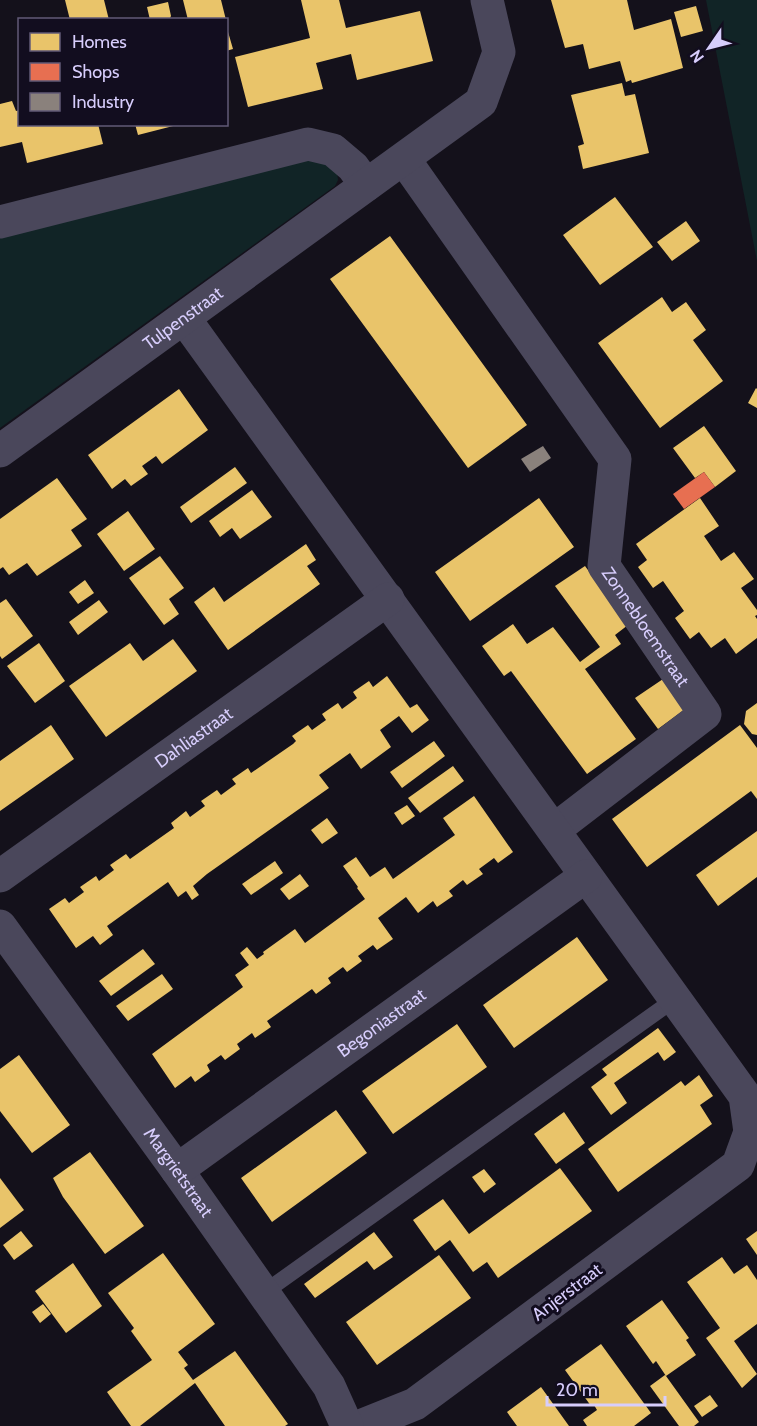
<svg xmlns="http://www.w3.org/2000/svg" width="757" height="1426" viewBox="0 0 757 1426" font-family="Cabin,sans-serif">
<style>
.green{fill:#112426}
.homes{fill:#e9c46a}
.shops{fill:#e76f51}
.industry{fill:#8a817c}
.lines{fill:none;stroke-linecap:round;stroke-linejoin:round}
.service{stroke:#4a475b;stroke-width:16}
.minor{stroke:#4a475b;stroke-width:33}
.labels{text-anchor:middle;stroke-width:6;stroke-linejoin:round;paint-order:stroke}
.street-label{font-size:18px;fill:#d7cdfc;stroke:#120d1f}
</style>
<rect width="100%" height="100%" fill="#14111b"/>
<!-- green -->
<path class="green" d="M706,0H757V261Z
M321,159L337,172L338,180L335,186L0,428V235L289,161Z"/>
<!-- homes -->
<path class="homes" d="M65,0H104L109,20H70Z
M183,0H221L226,20H188Z
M301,0H339L346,28L420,11L433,61L357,80L351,54L316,63L323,89L248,107L235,57L310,38Z
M551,0H627L634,30L671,19L683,68L632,83L631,80L626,82L620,61L589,69L583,44L565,48Z
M168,2L171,16L169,20H150L147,7Z
M696,6L703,31L681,37L674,12Z
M226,25L233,49L226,51Z
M622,83L625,96L635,94L649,153L583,169L578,146L584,144L571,95Z
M12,101L16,111L20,110V124H98L103,144L27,163L22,142L0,147V104Z
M135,124H177V125L138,135Z
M615,197L653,247L600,285L563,235Z
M686,221L700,241L672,261L657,242Z
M390,236L527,425L468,468L330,279Z
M662,297L672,312L686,302L706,330L693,340L723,381L660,428L598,343Z
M756,388L757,389V408L748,403Z
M179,389L208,430L162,464L156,456L142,466L148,474L131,486L125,479L112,489L88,455Z
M704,426L736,471L715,487L704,472L695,478L673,448Z
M235,467L247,483L191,523L180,507Z
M57,478L87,519L71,530L82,546L37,576L27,563L9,575L3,567L0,569V519Z
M252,490L272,517L240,539L232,528L220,537L209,521Z
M539,498L574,547L470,621L435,572Z
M700,498L719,526L704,536L721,561L734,552L754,579L741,588L757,610V615L755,616L757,619V638L736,654L725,638L711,648L699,632L690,639L675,618L684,611L663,581L653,588L638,567L647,560L636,544Z
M128,511L155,549L124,571L97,534Z
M306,544L316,560L307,566L320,584L228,650L194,602L214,587L224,602Z
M160,556L184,588L169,599L179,614L164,625L129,578Z
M585,566L628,625L615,635L621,644L585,669L636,739L587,774L511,671L504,676L482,646L513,624L527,644L553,627L580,662L600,647L555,586Z
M85,580L94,593L78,604L69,592Z
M6,599L33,636L2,659L0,656V603Z
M99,600L108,612L78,635L69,622Z
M173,639L197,671L106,737L69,686L130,643L143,661Z
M39,643L65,681L35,703L7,666Z
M387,676L410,708L417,704L429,720L412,733L399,716L380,730L391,747L361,769L350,753L319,775L329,788L207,874L193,886L199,895L192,900L186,891L178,897L168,882L107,926L113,935L100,945L93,936L76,948L49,909L65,898L69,903L84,892L80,887L96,876L99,881L114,870L110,865L126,854L130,859L174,828L171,823L186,811L190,817L205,806L201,801L217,790L221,795L236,784L232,779L248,768L251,773L293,744L296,741L292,736L308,725L312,730L326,720L322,714L338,703L342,709L357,698L353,692L369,681L373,687Z
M666,677L688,707L658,729L635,698Z
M757,703V735L752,734L744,724L746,711Z
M51,725L74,759L0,811V761Z
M740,725L757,748V799L751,791L647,867L612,819Z
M434,741L445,756L402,788L390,772Z
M453,766L464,781L420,813L408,798Z
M474,796L513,852L498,863L494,858L479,869L483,874L467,885L463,880L449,891L453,896L437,907L433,901L418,913L406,897L378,918L393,939L377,950L373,945L358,956L362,961L347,972L343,967L328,978L331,983L316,994L312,989L267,1021L271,1027L255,1038L252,1033L237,1044L240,1049L225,1060L221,1055L207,1065L210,1071L195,1082L191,1076L175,1088L152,1054L243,987L235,975L249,965L240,953L247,947L257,959L264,954L263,952L295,929L305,943L365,899L357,888L358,887L343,866L356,857L370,877L385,867L393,879L455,835L443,818Z
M407,805L415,816L402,825L394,813Z
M327,818L338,833L322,844L311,830Z
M757,831V877L718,906L696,875Z
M275,861L283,873L251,895L242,884Z
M300,874L309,886L289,900L280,889Z
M577,937L608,980L514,1048L483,1005Z
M143,949L155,964L111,996L99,981Z
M162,974L173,989L128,1021L116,1006Z
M457,1024L487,1067L393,1134L362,1091Z
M658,1028L676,1052L664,1061L658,1052L614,1083L627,1103L611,1115L591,1087L607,1075L602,1069Z
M19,1055L70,1125L32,1153L0,1111V1069Z
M699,1075L713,1096L700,1105L712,1124L618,1192L588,1149L681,1081L685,1086Z
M336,1110L367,1153L272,1222L241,1178Z
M564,1112L585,1143L556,1164L534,1134Z
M90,1152L144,1226L105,1254L63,1197L53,1178Z
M560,1168L592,1211L498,1278L487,1262L473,1272L450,1240L435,1251L413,1220L443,1199L469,1234Z
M484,1169L496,1184L484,1193L472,1177Z
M0,1178L24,1210L0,1228Z
M21,1231L33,1246L14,1260L3,1245Z
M757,1231V1255L746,1239Z
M374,1232L393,1257L374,1270L367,1261L315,1298L304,1284Z
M163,1253L215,1324L178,1352L188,1365L184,1368L193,1380L235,1351L288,1424L285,1426H225L195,1383L140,1426H131L121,1412L107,1392L152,1360L131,1331L134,1328L108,1293Z
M439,1255L471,1298L377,1365L346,1322Z
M722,1257L734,1274L747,1265L757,1280V1324L734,1341L757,1374L742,1388L706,1338L720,1328L687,1282Z
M73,1263L102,1306L66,1333L35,1291Z
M662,1300L689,1338L686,1340L696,1355L666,1376L699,1422L694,1426H679L650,1386L665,1375L666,1376L656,1361L653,1364L626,1326Z
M43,1304L51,1314L40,1323L32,1312Z
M601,1344L651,1413L634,1426H587L583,1420L597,1410L594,1405L591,1406L565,1370Z
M541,1387L569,1426H517L507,1412Z
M710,1395L718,1406L702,1417L694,1406Z"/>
<!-- shops -->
<path class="shops" d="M704,472L715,487L684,509L673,494Z"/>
<!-- industry -->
<path class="industry" d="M543,446L551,458L530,472L521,459Z"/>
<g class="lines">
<!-- service -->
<path class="service" d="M262,1294L675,999"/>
<!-- minor -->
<g class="minor">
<path id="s1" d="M404,159L615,459L604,566L705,714L554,830"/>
<path d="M0,222L308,144L333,150L353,167L366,185"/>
<path d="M184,318L745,1096L750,1132L738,1165L415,1404L360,1426"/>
<path id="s2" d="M0,451L481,102L499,52L487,0"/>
<path id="s3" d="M0,876L388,599"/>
<path id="s4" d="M0,926L177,1170L329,1386L347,1426"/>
<path id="s5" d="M177,1170L586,876"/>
</g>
</g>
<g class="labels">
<!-- street labels -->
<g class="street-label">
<text dy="6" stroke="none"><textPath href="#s2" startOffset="226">Tulpenstraat</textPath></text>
<text dy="6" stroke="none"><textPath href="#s1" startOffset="548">Zonnebloemstraat</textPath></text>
<text dy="6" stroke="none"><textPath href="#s3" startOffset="238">Dahliastraat</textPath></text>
<text dy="6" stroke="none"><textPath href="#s5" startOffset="252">Begoniastraat</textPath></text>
<text dy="6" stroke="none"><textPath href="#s4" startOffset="304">Margrietstraat</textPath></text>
<text transform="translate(567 1292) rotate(-37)" y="6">Anjerstraat</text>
</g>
</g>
<!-- legend -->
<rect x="18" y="18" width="210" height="108" fill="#120d1f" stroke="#615a77" stroke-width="1.5"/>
<rect x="30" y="33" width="30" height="18" fill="#e9c46a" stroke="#615a77" stroke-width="1.5"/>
<text x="72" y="48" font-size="18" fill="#d7cdfc">Homes</text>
<rect x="30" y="63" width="30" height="18" fill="#e76f51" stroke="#615a77" stroke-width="1.5"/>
<text x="72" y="78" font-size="18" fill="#d7cdfc">Shops</text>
<rect x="30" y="93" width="30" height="18" fill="#8a817c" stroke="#615a77" stroke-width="1.5"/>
<text x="72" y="108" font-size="18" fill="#d7cdfc">Industry</text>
<!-- north arrow -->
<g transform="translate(709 48) rotate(235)" stroke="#120d1f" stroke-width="4.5" paint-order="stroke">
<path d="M0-4.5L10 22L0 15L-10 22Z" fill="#d7cdfc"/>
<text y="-9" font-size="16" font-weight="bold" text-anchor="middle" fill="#d7cdfc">N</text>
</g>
<!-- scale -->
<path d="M547 1396v9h118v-9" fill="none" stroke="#d7cdfc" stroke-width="3"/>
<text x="556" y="1396" font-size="18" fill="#d7cdfc" stroke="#120d1f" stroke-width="4.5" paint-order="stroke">20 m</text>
</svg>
